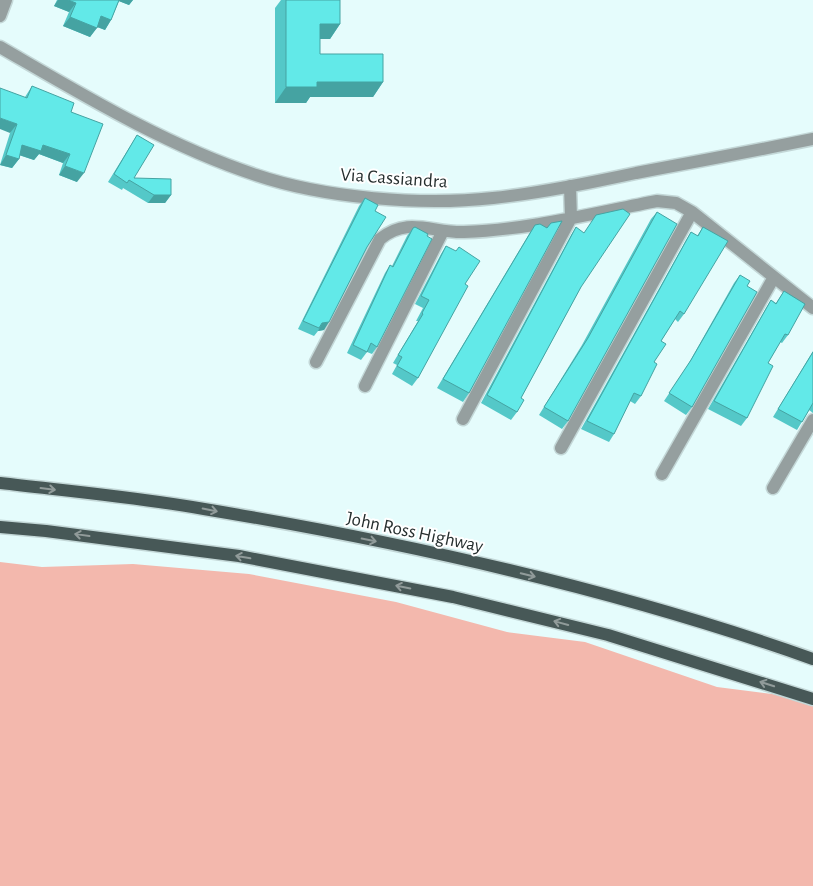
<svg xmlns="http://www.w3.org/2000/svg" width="813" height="886" viewBox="0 0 813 886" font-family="'Alegreya Sans',sans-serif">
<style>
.forest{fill:#f3b8ad}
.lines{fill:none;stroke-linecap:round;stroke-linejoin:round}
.minor-casing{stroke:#c3d7d7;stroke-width:15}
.major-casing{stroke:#c3d7d7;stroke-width:15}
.minor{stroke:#959f9f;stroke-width:12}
.major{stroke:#475857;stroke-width:12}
.wall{fill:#54c8c8}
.shaded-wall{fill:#45a3a2}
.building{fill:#62e9e8;stroke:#45a3a2}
.oneway{stroke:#919b9a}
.labels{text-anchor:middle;stroke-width:4;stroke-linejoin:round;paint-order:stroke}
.street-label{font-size:19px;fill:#262f2f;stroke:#fff}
</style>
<rect width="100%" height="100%" fill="#e5fcfc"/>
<!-- forest -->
<path class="forest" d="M0,562L42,567L133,564L249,574L396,602L507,632L585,642L717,687L780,695L813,706V886H0Z"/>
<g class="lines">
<defs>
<path id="minor" d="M0,16L6,0
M0,47C83,95 165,145 256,175C324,198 422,206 493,198C541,193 589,183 636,173C695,162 754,151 813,139
M316,362L380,239C408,216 432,233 464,232C529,230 594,213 657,201L676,203L692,212L813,308
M365,386L443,231
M463,419L571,218L570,186
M561,448L692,212
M662,474L774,277
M773,488L813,420"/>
<path id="major" d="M0,483C68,491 136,497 204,509C410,543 616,589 813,659
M0,527L46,531L239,556L453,597L608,635L813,699"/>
</defs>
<!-- minor casing -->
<use href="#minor" class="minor-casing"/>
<!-- major casing -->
<use href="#major" class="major-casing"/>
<!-- minor -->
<use href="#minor" class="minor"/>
<!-- major -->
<use href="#major" class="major"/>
</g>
<!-- wall -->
<path class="wall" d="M57,0H133L129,5L119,1L111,20L105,30L97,27L90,37L63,26L69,12L54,6Z
M281,0H340V24L330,39H320V54L383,82L373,97H310L306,103H275V8Z
M32,86L71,112L77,182L59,175L63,163L39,154L34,160L19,155V159L12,168L0,165L10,133L25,97Z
M137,135L134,178L171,195L165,203H148L123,188L122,190L108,182Z
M365,198L375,211L367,247L324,330L318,331L314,336L298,329L359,206Z
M657,212L568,421L562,429L539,415L582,345L651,219Z
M535,225L469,393L463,402L437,388L529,234Z
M576,227L581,287L521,398L517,412L511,420L481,403L571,235Z
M703,227L684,314L678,322L675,319L661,341L654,362L641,396L635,404L630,401L614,434L609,442L581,429L686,240L691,232L697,236Z
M413,228L377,347L372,354L367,352L361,360L347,353L385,273L390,265L392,266L407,236Z
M446,246L465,284L418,378L412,386L392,374L397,365L393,363L418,321H416L423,308L415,304L441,254Z
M740,275L747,286L692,407L686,415L664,401L686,368L734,283Z
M784,291L788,335L782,343L780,342L768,363L747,418L741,426L708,409L766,308L771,300L776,303Z
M813,351V413L809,410L797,430L773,417Z"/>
<!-- shaded-wall -->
<path class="shaded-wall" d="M58,0H68L76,3L69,12L54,6Z
M116,0H133L129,5Z
M101,16L111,20L105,30L95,26Z
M70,17L97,28L90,37L63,26Z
M320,24H340L330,39H309Z
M317,82H383L373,97H310L306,103H275L286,87Z
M0,118L17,124L10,133L0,129Z
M22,145H43L70,154L63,163L39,154L34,160L16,154Z
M6,155L19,159L12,168L0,165Z
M65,166L84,173L77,182L59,175Z
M154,195H171L165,203H148Z
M329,322L324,330L318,331L322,323Z"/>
<!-- building -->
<path class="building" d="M68,0H119L111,20L101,16L97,28L70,17L76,3Z
M286,0H340V24H320V54H383V82H317V87H286Z
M32,86L74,103L71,112L103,124L84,173L65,166L70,154L43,145L41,151L22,145L19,159L6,155L17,124L0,118V88L27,98Z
M137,135L154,145L134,178L171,179V195H154L129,180L127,183L114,174Z
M365,198L378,205L375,211L386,217L367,247L329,322L322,323L319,328L303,321Z
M623,209L630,214L581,287L521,398L524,400L517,412L487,395L576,227L584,233L596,215Z
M657,212L677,224L568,421L544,407L588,338Z
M562,221L469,393L443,379L535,225L540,224L547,228L551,223Z
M415,227L428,234L427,236L432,239L377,347L371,343L367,352L353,345L390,265L393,267L413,228Z
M703,227L728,241L684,314L680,311L661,341L666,344L654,362L657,364L641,396L634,393L614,434L587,421L691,232L698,236Z
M446,246L456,251L459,247L480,261L465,284L468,286L418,378L397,366L402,357L398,355L423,314L422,313L429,300L421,296Z
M740,275L750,281L747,286L757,292L692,407L669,393L691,360Z
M784,291L805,304L788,335L785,334L768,363L773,366L747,418L714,401L771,300L776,304Z
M813,352V403L802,422L778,409Z"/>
<!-- one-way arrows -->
<defs><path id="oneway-shaft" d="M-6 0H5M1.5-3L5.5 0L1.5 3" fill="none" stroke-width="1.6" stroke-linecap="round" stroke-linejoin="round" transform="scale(1.25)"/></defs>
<g class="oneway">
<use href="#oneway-shaft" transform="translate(48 489) rotate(7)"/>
<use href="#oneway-shaft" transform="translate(210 510) rotate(11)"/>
<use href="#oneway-shaft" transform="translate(82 535) rotate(-172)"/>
<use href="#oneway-shaft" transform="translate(369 540) rotate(11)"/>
<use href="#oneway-shaft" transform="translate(243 557) rotate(-170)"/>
<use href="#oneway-shaft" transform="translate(528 575) rotate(14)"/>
<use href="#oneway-shaft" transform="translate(403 587) rotate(-169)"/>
<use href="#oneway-shaft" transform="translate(561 623) rotate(-165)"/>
<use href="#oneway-shaft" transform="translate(767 684) rotate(-162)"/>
</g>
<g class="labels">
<!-- street labels -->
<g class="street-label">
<text transform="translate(394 177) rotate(4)" y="7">Via Cassiandra</text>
<text transform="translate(415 531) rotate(12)" y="7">John Ross Highway</text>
</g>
</g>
</svg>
